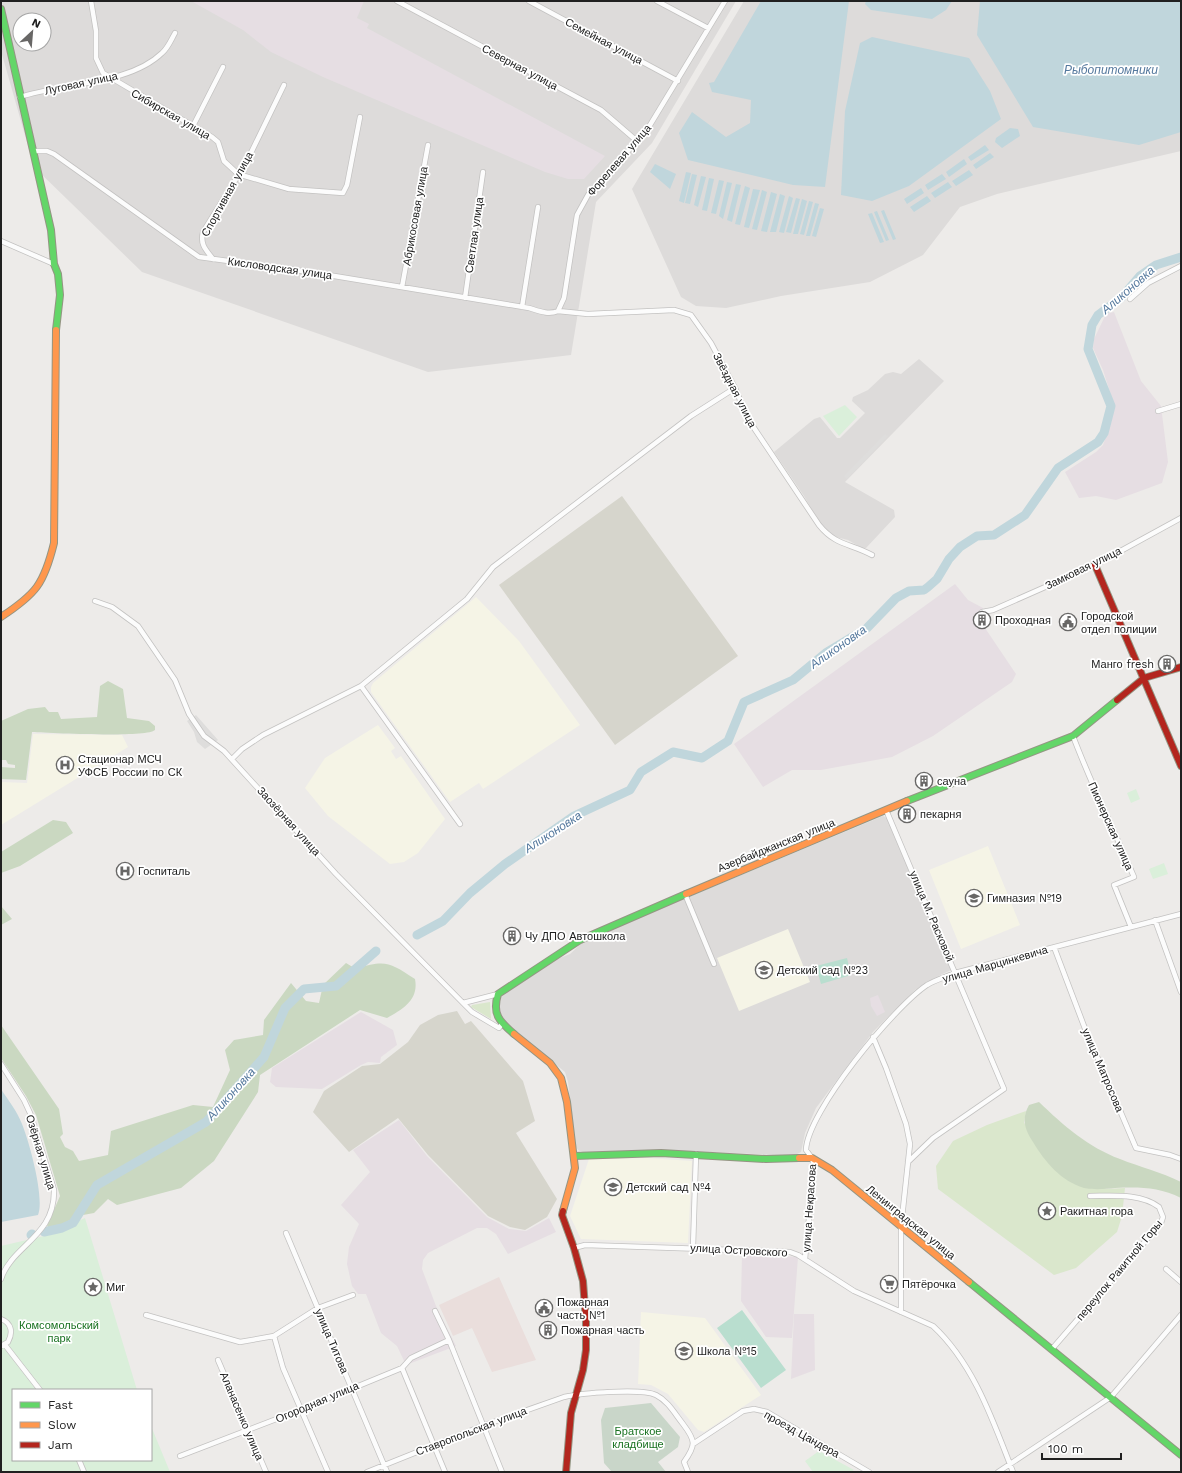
<svg xmlns="http://www.w3.org/2000/svg" width="1182" height="1473" viewBox="0 0 1182 1473" font-family="'Work Sans',sans-serif">
<style>
.residential{fill:#dddbda;fill-rule:evenodd}
.commercial{fill:#eadedc}
.industrial{fill:#e6dee3}
.education{fill:#f5f4e6}
.construction{fill:#d6d5cc}
.grass{fill:#dae7cc}
.forest{fill:#cad8c1}
.cemetery{fill:#c9d6c9}
.park{fill:#daefda}
.pitch{fill:#b9decf}
.parking{fill:#dedddc}
.water{fill:#c0d6dc}
.lines{fill:none;stroke-linecap:round;stroke-linejoin:round}
.river{stroke:#c0d6dc;stroke-width:9}
.street-casing{stroke:#c3c2c1;stroke-width:6}
.fast-casing{stroke:#949583;stroke-width:8}
.slow-casing{stroke:#949583;stroke-width:8}
.jam-casing{stroke:#949583;stroke-width:8}
.street{stroke:#fcfcfc;stroke-width:4.5}
.fast{stroke:#63d668;stroke-width:6}
.slow{stroke:#ff974d;stroke-width:6}
.jam{stroke:#b3261e;stroke-width:6}
.labels{text-anchor:middle;stroke-width:3.5;stroke-linejoin:round;paint-order:stroke}
.street-label{font-size:11px;fill:#202020;stroke:#fff}
.poi-label{font-size:11px;fill:#202020;stroke:#fff;text-anchor:start}
.park-label{font-size:11px;fill:#197221;stroke:#fff}
.water-label{font-size:12px;font-style:italic;fill:#54789d;stroke:#fff}
</style>
<rect width="100%" height="100%" fill="#edebe9"/>
<!-- residential -->
<path class="residential" d="M1,1H736L652,143L596,202L571,355L428,372L142,272L34,167L1,51ZM20,20H44V44H20Z
M744,1H1181V151L997,194L960,207L923,255L870,282L781,296L726,308L696,306L681,297L632,189Z
M919,359L944,381L845,482L894,510L895,517L866,548H862L848,540L836,537L822,527L804,496L774,452L814,419L820,417L837,438H840L865,413L852,401L853,397L868,390L885,374L893,372L901,374Z
M883,816L887,818L951,970L928,981L915,990L873,1032L816,1108L805,1133L801,1152L793,1156L691,1151L583,1152L578,1150L575,1145L568,1082L565,1072L501,1020L497,1012L499,996L550,962L570,954L585,940Z"/>
<!-- commercial -->
<path class="commercial" d="M499,1277L536,1360L492,1372L472,1328L453,1336L439,1305Z"/>
<!-- industrial -->
<path class="industrial" d="M191,1H364L357,18L369,24L367,28L605,156L584,179H568L545,172L323,77L271,52L243,30Z
M1114,312L1141,381L1161,406L1168,462L1162,483L1116,500L1096,496L1079,498L1065,472L1096,452L1103,445L1107,434L1114,405L1103,370L1093,348L1094,339L1106,314Z
M955,584L968,600L983,608V615L987,622L983,625L1016,674L1012,682L933,736L892,757L821,770H792L763,787L734,744Z
M878,995L885,1012L877,1016L871,1006L870,998Z
M361,1012L393,1030L397,1045L381,1057L380,1063L368,1062L361,1065L322,1089L276,1087L270,1082L272,1068Z
M399,1120L427,1156L487,1217L509,1229L526,1231L549,1218L556,1232L508,1254L496,1234L487,1228H477L428,1253L423,1260L422,1269L436,1306L456,1346L406,1365L397,1346L381,1333L366,1294H358L352,1286L347,1264L349,1247L359,1224L341,1205L370,1172L353,1150Z
M742,1254L798,1257L792,1338L766,1337L741,1301Z
M794,1314H814L815,1370L791,1379Z"/>
<!-- education -->
<path class="education" d="M476,597L519,641L580,725L483,789L479,783L450,802L371,692V687L373,683Z
M378,725L395,748L391,751L396,759L401,756L445,819L418,853L404,862L390,864L328,816L305,788L325,758Z
M33,734L122,735L128,747L1,825V782L27,783Z
M988,846L1020,925L961,949L929,870Z
M788,929L810,982L739,1011L717,958Z
M647,1158L692,1161L688,1243L581,1239L570,1216L589,1159Z
M641,1312L705,1318L761,1395L704,1432L698,1430L668,1394L651,1385L638,1384Z"/>
<!-- construction -->
<path class="construction" d="M622,496L738,656L615,745L499,585Z
M457,1011L465,1024L471,1021L523,1081L535,1121L516,1133L557,1199L547,1217L525,1230L510,1227L488,1216L428,1155L398,1118L349,1152L313,1112L324,1091L362,1066L380,1064L408,1042L420,1025L438,1015Z"/>
<!-- grass -->
<path class="grass" d="M490,1002L491,1019L471,1007L472,1005Z
M1026,1111L1024,1123L1106,1189L1125,1188L1122,1216L1117,1232L1076,1268L1054,1275L938,1189L936,1166L953,1141L987,1125Z"/>
<!-- forest -->
<path class="forest" d="M108,681L123,689L127,718L149,721L155,726V730C146,738 51,733 32,732L26,780L1,779V767L15,768V765L8,764L6,760H1V721L28,709L45,707L49,712H58L61,719L97,717L100,686Z
M53,820L66,822L73,833L20,866L1,873V852Z
M1,906L12,919L1,925Z
M346,963L356,969C386,959 390,963 415,979C419,1000 403,1009 387,1018L360,1010L260,1075L258,1092L214,1161L181,1188L117,1205L108,1199L94,1213L83,1215L88,1204L84,1200C73,1219 71,1223 49,1228L47,1226L60,1196L36,1115L26,1096L1,1058V1025L59,1109L63,1134L60,1137L65,1147L73,1151L79,1161L108,1155L111,1131L193,1105L213,1107L230,1070L225,1050L234,1040L263,1035L264,1020L291,983L306,1001L319,1003L323,985Z
M1039,1102C1064,1126 1088,1147 1120,1159C1140,1167 1161,1172 1181,1182V1198C1159,1187 1139,1187 1115,1188C1106,1189 1094,1190 1084,1188C1061,1181 1045,1162 1033,1142C1025,1130 1021,1119 1029,1105Z"/>
<!-- cemetery -->
<path class="cemetery" d="M651,1403L680,1437L678,1447L658,1462L666,1472H612L604,1463L601,1420L605,1408Z"/>
<!-- park -->
<path class="park" d="M845,405L857,417L839,436L823,416Z
M1136,789L1140,799L1131,803L1127,793Z
M1164,863L1168,874L1153,879L1149,869Z
M85,1218L137,1390H13V1460H151V1426L170,1472H1V1246L44,1236Z
M819,1451L854,1470L851,1472H813L805,1461Z"/>
<!-- pitch -->
<path class="pitch" d="M847,958L851,975L821,984L816,966Z
M742,1310L786,1370L761,1388L717,1328Z"/>
<!-- parking -->
<path class="parking" d="M885,434L888,436L847,479L844,476Z
M196,715L218,740L205,749L197,742L194,732L187,721Z"/>
<!-- water -->
<path class="water" d="M761,1H849L825,187L793,185L688,160L679,133L692,112L726,137L750,123L751,100L712,92L709,83L714,82Z
M866,1H952L946,10L932,19L871,10L865,4Z
M980,1H1181V132L1139,145L1033,127L977,35Z
M872,37L969,58L990,91L1001,119L909,186L872,201L841,195L845,111L860,43Z
M1010,128L1018,129L1020,136L1002,148L995,142L996,138Z
M985,145L989,150L971,161L968,157Z
M990,153L994,157L976,169L973,165Z
M964,159L967,164L949,177L946,172Z
M655,164L676,174L670,189L650,172Z
M969,170L973,175L956,186L952,181Z
M686,172L691,173L684,203L679,201Z
M692,174L697,175L690,204L685,203Z
M942,174L946,179L928,190L925,185Z
M701,176L706,177L698,207L694,205Z
M709,178L714,179L707,211L702,210Z
M719,180L724,181L716,214L711,213Z
M727,182L732,183L723,219L719,216Z
M948,182L952,187L935,198L931,193Z
M736,184L741,185L732,222L727,220Z
M745,186L750,188L740,225L735,224Z
M921,188L924,193L907,204L904,199Z
M753,189L760,190L749,228L744,227Z
M762,190L767,192L757,230L752,229Z
M771,192L777,194L767,232L761,231Z
M780,194L785,196L776,232H770Z
M789,196L793,198L784,233L779,232Z
M927,196L931,201L914,212L910,207Z
M796,198L800,199L791,233L786,232Z
M802,199L807,201L798,234H793Z
M809,201L813,202L804,235L800,234Z
M815,203L819,204L810,236H806Z
M820,208L824,209L816,237L812,236Z
M884,210L896,239L893,240L881,211Z
M877,211L889,240L886,241L874,212Z
M872,213L884,242L880,243L868,214Z
M1,1089C8,1100 17,1111 22,1124C29,1141 45,1198 38,1215L1,1222Z"/>
<g class="lines">
<!-- river -->
<path class="river" d="M417,935L443,921L470,893L505,864L574,816L630,790L641,772L673,752L702,758L728,741L744,702L793,680L827,652L867,628L896,598L909,591L924,590L928,587L937,579L949,559L960,547L977,536L994,535L1025,515L1058,468L1098,442L1104,433L1111,406L1088,349L1092,325L1098,315L1122,297L1140,276L1156,265L1181,257
M44,1232L62,1228L73,1223L97,1185L206,1122L264,1057L285,1008L304,989L336,986L376,951
M31,1235L32,1234"/>
<defs>
<path id="street" d="M91,1L96,31V58L103,73L212,137L218,142L224,161L238,174L289,189L343,193L347,185L360,117
M397,1L601,110L637,141
M529,1L678,81
M657,1L708,28
M20,97C62,83 129,85 162,53C168,48 171,40 175,33
M193,126L223,67
M33,151H47L54,154L199,257L310,272L529,308C539,311 548,315 558,311
M1,241L54,264
M213,259C205,249 200,244 203,232L247,161L284,85
M402,287L428,145
M465,298L483,172
M1130,299L1148,283L1181,266
M522,307L538,207
M558,311L588,314L674,310L691,315L711,343L735,388L748,419L819,525C836,546 850,543 872,555
M558,311L564,298L577,215L588,195L647,130L725,1
M1158,411L1181,404
M95,601L112,607L138,626L175,680L189,714L204,736L224,751L336,874L463,1003L472,1012L499,1028L502,1024
M982,612L993,610L1095,565L1181,518
M361,686L460,824
M1073,736C1091,784 1114,830 1134,877L1114,885L1131,927
M232,759L242,749L263,735L361,686L467,599L493,567L691,416L735,388
M886,810L1004,1089L933,1138L908,1162
M685,894L714,964
M1155,920L1181,992
M1054,947L1084,1026L1136,1148L1170,1155L1181,1159
M463,1003L498,994
M873,1037L886,1068L906,1124L910,1144L901,1227V1312
M1,1064L24,1100L30,1113L54,1190C55,1237 12,1245 1,1279
M286,1233L387,1472
M693,1247L696,1154
M574,1248L585,1245L790,1252L798,1255L854,1291L933,1326C974,1364 993,1421 1013,1472
M805,1259L814,1167L812,1158L806,1150C807,1112 894,1007 927,985C935,980 946,977 955,973L1181,914
M1166,1269L1181,1282
M435,1311L449,1340L502,1472
M146,1315L240,1342L274,1336L318,1308L353,1295
M1,1319C12,1323 13,1333 8,1342L1,1346
M274,1336L283,1368L328,1472
M5,1345L40,1390
M1052,1349L1161,1223L1163,1217L1159,1207C1140,1193 1112,1196 1090,1196
M218,1360L266,1472
M402,1368L445,1472
M693,1444L743,1411L754,1409L767,1412L869,1472
M180,1456L300,1410L402,1368L411,1358L449,1340
M79,1460L84,1472
M367,1472L482,1426L564,1397C581,1393 642,1388 656,1395C668,1401 675,1414 683,1424C696,1441 696,1445 684,1462L688,1472
M998,1472L1111,1397L1181,1315"/>
<path id="fast" d="M1,9L51,230L54,264L58,274L60,295L56,330
M907,801L1073,736L1117,700
M514,1034C499,1021 492,1014 498,994L580,940L686,894
M574,1156L661,1153L766,1159L799,1158
M969,1282L1181,1455"/>
<path id="slow" d="M1,617C36,594 44,584 54,543L56,330
M686,894L907,801
M514,1034L550,1063L561,1078L567,1102L575,1168L563,1211
M799,1158H812L832,1170L969,1282"/>
<path id="jam" d="M1095,565L1181,766
M1117,700L1144,678L1181,667
M563,1211L562,1215L574,1248L583,1281L586,1321V1350L583,1370L571,1413L566,1472"/>
</defs>
<!-- street casing -->
<use href="#street" class="street-casing"/>
<!-- fast casing -->
<use href="#fast" class="fast-casing"/>
<!-- slow casing -->
<use href="#slow" class="slow-casing"/>
<!-- jam casing -->
<use href="#jam" class="jam-casing"/>
<!-- street -->
<use href="#street" class="street"/>
<!-- fast -->
<use href="#fast" class="fast"/>
<!-- slow -->
<use href="#slow" class="slow"/>
<!-- jam -->
<use href="#jam" class="jam"/>
</g>
<!-- icons -->
<defs>
<symbol id="building-ring" viewBox="-11 -11 22 22"><circle r="9.5" fill="#fff" stroke="#686766" stroke-width="1.5"/><path d="M-4-6H4V6H1V3H-1V6H-4ZM-2.5-4.3h1.7v1.8h-1.7ZM.8-4.3h1.7v1.8H.8ZM-2.5-1h1.7V.8h-1.7ZM.8-1h1.7V.8H.8Z" fill="#686766"/></symbol>
<symbol id="civic-ring" viewBox="-11 -11 22 22"><circle r="9.5" fill="#fff" stroke="#686766" stroke-width="1.5"/><path d="M-.6-6.5H3V-4.5H.6V-3L4-1V1h2V6H-6V1h2V-1L-.6-3ZM-1.2 2.5V6h2.4V2.5Z" fill="#686766"/></symbol>
<symbol id="hospital-ring" viewBox="-11 -11 22 22"><circle r="9.5" fill="#fff" stroke="#686766" stroke-width="1.5"/><path d="M-5-5h3v3.5h4V-5h3V5h-3V1.5h-4V5h-3Z" fill="#686766"/></symbol>
<symbol id="school-ring" viewBox="-11 -11 22 22"><circle r="9.5" fill="#fff" stroke="#686766" stroke-width="1.5"/><path d="M0-5L7-2L0 1L-7-2ZM-4 1L0 2.5L4 1V4Q0 6-4 4Z" fill="#686766"/></symbol>
<symbol id="sight-ring" viewBox="-11 -11 22 22"><circle r="9.5" fill="#fff" stroke="#686766" stroke-width="1.5"/><path d="M0-6L1.8-2.2L6-1.7L2.9 1.2L3.7 5.4L0 3.3L-3.7 5.4L-2.9 1.2L-6-1.7L-1.8-2.2Z" fill="#686766"/></symbol>
<symbol id="supermarket-ring" viewBox="-11 -11 22 22"><circle r="9.5" fill="#fff" stroke="#686766" stroke-width="1.5"/><path d="M-6-5.5h2.5l.6 2H6L4.5 2H-2.5L-4.4-4H-6ZM-1.5 3.2a1.3 1.3 0 1 0 .1 0ZM3 3.2a1.3 1.3 0 1 0 .1 0Z" fill="#686766"/></symbol>
</defs>
<g fill-rule="evenodd">
<use href="#building-ring" x="972" y="610" width="20" height="20"/>
<use href="#civic-ring" x="1058" y="612" width="20" height="20"/>
<use href="#building-ring" x="1157" y="654" width="20" height="20"/>
<use href="#hospital-ring" x="55" y="755" width="20" height="20"/>
<use href="#building-ring" x="914" y="771" width="20" height="20"/>
<use href="#building-ring" x="897" y="804" width="20" height="20"/>
<use href="#hospital-ring" x="115" y="861" width="20" height="20"/>
<use href="#school-ring" x="964" y="888" width="20" height="20"/>
<use href="#building-ring" x="502" y="926" width="20" height="20"/>
<use href="#school-ring" x="754" y="960" width="20" height="20"/>
<use href="#school-ring" x="603" y="1177" width="20" height="20"/>
<use href="#sight-ring" x="1037" y="1201" width="20" height="20"/>
<use href="#supermarket-ring" x="879" y="1274" width="20" height="20"/>
<use href="#sight-ring" x="83" y="1277" width="20" height="20"/>
<use href="#civic-ring" x="534" y="1298" width="20" height="20"/>
<use href="#building-ring" x="538" y="1320" width="20" height="20"/>
<use href="#school-ring" x="674" y="1341" width="20" height="20"/>
</g>
<g class="labels">
<!-- street labels -->
<g class="street-label">
<text transform="translate(604 41) rotate(28)" y="4">Семейная улица</text>
<text transform="translate(520 67) rotate(28)" y="4">Северная улица</text>
<text transform="translate(81 83) rotate(-12)" y="4">Луговая улица</text>
<text transform="translate(171 114) rotate(30)" y="4">Сибирская улица</text>
<text transform="translate(619 160) rotate(-49)" y="4">Форелевая улица</text>
<text transform="translate(227 194) rotate(-61)" y="4">Спортивная улица</text>
<text transform="translate(415 216) rotate(-80)" y="4">Абрикосовая улица</text>
<text transform="translate(474 235) rotate(-82)" y="4">Светлая улица</text>
<text transform="translate(280 268) rotate(8)" y="4">Кисловодская улица</text>
<text transform="translate(735 390) rotate(63)" y="4">Звёздная улица</text>
<text transform="translate(1083 568) rotate(-26)" y="4">Замковая улица</text>
<text transform="translate(289 821) rotate(48)" y="4">Заозёрная улица</text>
<text transform="translate(1111 826) rotate(66)" y="4">Пионерская улица</text>
<text transform="translate(776 845) rotate(-22)" y="4">Азербайджанская улица</text>
<text transform="translate(932 916) rotate(67)" y="4">улица М. Расковой</text>
<text transform="translate(995 964) rotate(-16)" y="4">улица Марцинкевича</text>
<text transform="translate(1103 1070) rotate(67)" y="4">улица Матросова</text>
<text transform="translate(41 1152) rotate(73)" y="4">Озёрная улица</text>
<text transform="translate(809 1208) rotate(-86)" y="4">улица Некрасова</text>
<text transform="translate(911 1222) rotate(39)" y="4">Ленинградская улица</text>
<text transform="translate(739 1250) rotate(3)" y="4">улица Островского</text>
<text transform="translate(1119 1270) rotate(-50)" y="4">переулок Ракитной Горы</text>
<text transform="translate(332 1341) rotate(67)" y="4">улица Титова</text>
<text transform="translate(317 1402) rotate(-23)" y="4">Огородная улица</text>
<text transform="translate(242 1416) rotate(67)" y="4">Аланасенко улица</text>
<text transform="translate(471 1431) rotate(-21)" y="4">Ставропольская улица</text>
<text transform="translate(802 1434) rotate(29)" y="4">проезд Цандера</text>
</g>
<!-- poi labels -->
<g class="poi-label">
<text x="1081" y="620">Городской<tspan x="1081" dy="13">отдел полиции</tspan></text>
<text x="995" y="624">Проходная</text>
<text x="1154" y="668" text-anchor="end">Манго fresh</text>
<text x="78" y="763">Стационар МСЧ<tspan x="78" dy="13">УФСБ России по СК</tspan></text>
<text x="937" y="785">сауна</text>
<text x="920" y="818">пекарня</text>
<text x="138" y="875">Госпиталь</text>
<text x="987" y="902">Гимназия №19</text>
<text x="525" y="940">Чу ДПО Автошкола</text>
<text x="777" y="974">Детский сад №23</text>
<text x="626" y="1191">Детский сад №4</text>
<text x="1060" y="1215">Ракитная гора</text>
<text x="902" y="1288">Пятёрочка</text>
<text x="106" y="1291">Миг</text>
<text x="557" y="1306">Пожарная<tspan x="557" dy="13">часть №1</tspan></text>
<text x="561" y="1334">Пожарная часть</text>
<text x="697" y="1355">Школа №15</text>
</g>
<!-- park labels -->
<g class="park-label">
<text x="59" y="1329">Комсомольский<tspan x="59" dy="13">парк</tspan></text>
<text x="638" y="1435">Братское<tspan x="638" dy="13">кладбище</tspan></text>
</g>
<!-- water labels -->
<g class="water-label">
<text x="1111" y="74">Рыбопитомники</text>
<text transform="translate(1128 290) rotate(-41)" y="4">Аликоновка</text>
<text transform="translate(838 647) rotate(-35)" y="4">Аликоновка</text>
<text transform="translate(553 832) rotate(-33)" y="4">Аликоновка</text>
<text transform="translate(231 1094) rotate(-48)" y="4">Аликоновка</text>
</g>
</g>
<!-- border -->
<rect width="1182" height="1473" fill="none" stroke="#202020" stroke-width="4"/>
<!-- legend -->
<rect x="12" y="1389" width="140" height="72" fill="#ffffff" stroke="#a6a6a6"/>
<rect x="20" y="1402" width="20" height="6" fill="#63d668" stroke="#a6a6a6"/>
<text x="48" y="1409" font-size="12" fill="#202020">Fast</text>
<rect x="20" y="1422" width="20" height="6" fill="#ff974d" stroke="#a6a6a6"/>
<text x="48" y="1429" font-size="12" fill="#202020">Slow</text>
<rect x="20" y="1442" width="20" height="6" fill="#b3261e" stroke="#a6a6a6"/>
<text x="48" y="1449" font-size="12" fill="#202020">Jam</text>
<!-- north arrow -->
<g transform="translate(32 32) rotate(26)"><circle r="19" fill="#ffffff" stroke="#a6a6a6"/>
<path d="M0-3L7 15L0 10L-7 15Z" fill="#686766"/>
<text y="-6" font-size="11" font-weight="bold" text-anchor="middle" fill="#202020">N</text>
</g>
<!-- scale -->
<path d="M1042 1453v6h79v-6" fill="none" stroke="#202020" stroke-width="2"/>
<text x="1048" y="1453" font-size="12" fill="#202020" stroke="#ffffff" stroke-width="3" paint-order="stroke">100 m</text>
</svg>
